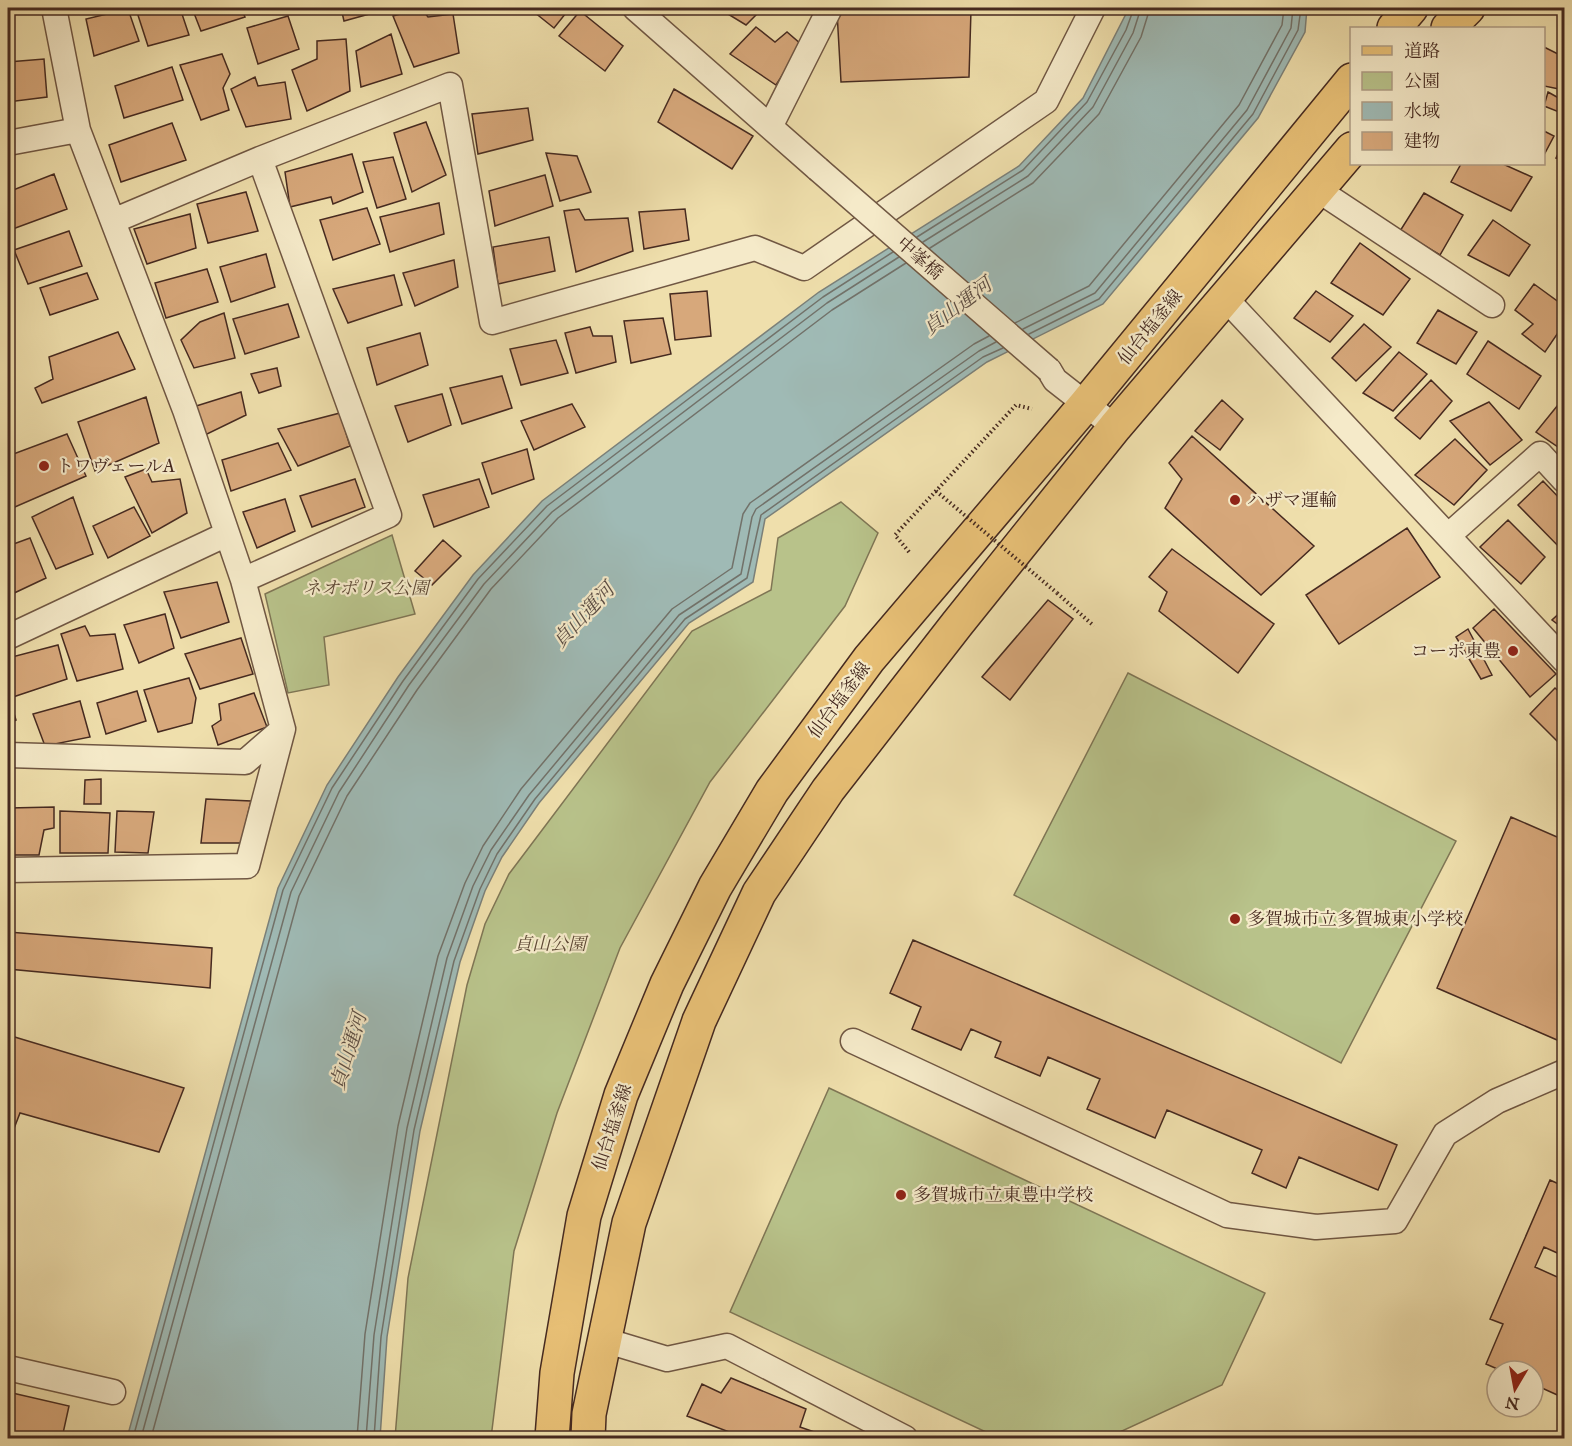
<svg xmlns="http://www.w3.org/2000/svg" width="1572" height="1446" viewBox="0 0 1572 1446" font-family="'IM FELL Great Primer','Noto Serif JP',serif">
<style>
.green{fill:#b8c28a;stroke:#7f7655;stroke-width:1.5}
.water{fill:#9fbab5;stroke:#7b8079;stroke-width:1.5}
.lines{fill:none;stroke-linecap:round;stroke-linejoin:round}
.shore{stroke:#72726a;stroke-width:1.5}
.building{fill:#d7a87b;stroke:#462a20;stroke-width:1.5}
.street-casing{stroke:#705743;stroke-width:27}
.primary-casing{stroke:#462a20;stroke-width:36}
.path{stroke:#462a20;stroke-width:4;stroke-dasharray:1.5 3;stroke-linecap:butt}
.street{stroke:#f5eac9;stroke-width:24}
.primary{stroke:#e8c076;stroke-width:33}
.street-bridge-casing{stroke:#705743;stroke-width:27;stroke-linecap:butt}
.path-bridge{stroke:#462a20;stroke-width:4;stroke-dasharray:1.5 3;stroke-linecap:butt}
.street-bridge{stroke:#f5eac9;stroke-width:24}
.poi-dot{fill:#8f2418;stroke:#f5eac9;stroke-width:2}
.labels{text-anchor:middle;stroke-width:4.5;stroke-linejoin:round;paint-order:stroke}
.street-label{font-size:18px;fill:#462a20;stroke:#f5eac9}
.poi-label{font-size:18px;fill:#462a20;stroke:#f5eac9;text-anchor:start}
.park-label{font-size:18px;font-style:italic;fill:#5d4835;stroke:#f5eac9}
.water-label{font-size:20px;font-style:italic;fill:#5c4e45;stroke:#f5eac9}
</style>
<rect width="100%" height="100%" fill="#efdfac"/>
<filter id="stains"><feTurbulence type="fractalNoise" baseFrequency=".00333" numOctaves="4"/><feColorMatrix values="0 0 0 0 .2 0 0 0 0 .09 0 0 0 0 .02 0 0 0 .5 -.17"/></filter>
<radialGradient id="worn" r=".72"><stop offset=".6" stop-color="#630" stop-opacity="0"/><stop offset="1" stop-color="#630" stop-opacity=".3"/></radialGradient>
<!-- green -->
<path class="green" d="M841,502L878,533L845,606L710,782L620,948L557,1113L514,1251L491,1438H395L408,1278L467,985L485,924L509,874L692,631L771,590L778,538Z
M392,535L415,614L324,637L329,685L288,693L265,594Z
M1128,673L1456,841L1341,1063L1014,895Z
M829,1088L1265,1293L1222,1385L1109,1437L988,1433L730,1312Z"/>
<!-- water -->
<path class="water" d="M1129,8H1307L1305,32L1258,118L1103,304L987,362L765,519L753,582L689,623L539,803L502,857L485,891L460,962L420,1131L387,1337L380,1438H127L278,888L327,785L398,677L473,575L542,501L819,292L1019,166L1083,98Z"/>
<g class="lines">
<!-- shore -->
<path class="shore" d="M917,237L1023,170L1087,102L1126,30L1134,8
M923,242L1028,176L1093,107L1133,33L1141,8
M930,248L1033,183L1099,114L1141,37L1150,8
M1015,323L1089,286L1239,105L1282,25L1284,8
M1023,329L1095,293L1247,110L1291,28L1293,8
M1029,334L1099,299L1253,114L1298,30L1301,8
M133,1438L283,890L332,788L403,681L478,579L547,506L823,297L893,252
M141,1438L291,892L339,792L409,685L484,584L552,512L827,303L899,257
M151,1438L299,896L347,796L417,690L491,589L558,518L832,310L906,263
M357,1438L365,1334L398,1126L438,956L465,883L483,846L521,789L672,609L732,568L743,514L750,503L974,344L989,336
M366,1438L374,1335L407,1128L447,958L473,886L491,850L529,795L679,615L741,574L752,517L756,509L979,351L996,342
M374,1438L381,1337L414,1130L454,961L480,889L497,854L535,799L685,619L747,578L761,515L983,357L1003,348"/>
</g>
<!-- building -->
<path class="building" d="M142,8H180L189,35L148,46L136,9Z
M192,8H241L245,17L201,31Z
M341,8H391L344,21Z
M421,8L428,17L453,14L459,53L414,67L393,16Z
M529,8H570L554,28Z
M718,8H763L746,25Z
M128,9L139,41L94,56L86,19Z
M971,10L969,77L841,82L837,12Z
M580,11L623,46L605,71L559,36Z
M288,16L299,49L258,64L247,28Z
M756,27L775,42L787,32L802,45L776,85L730,54Z
M391,34L402,74L361,87L356,51Z
M346,39L350,91L307,111L292,70L317,59V41Z
M1544,47L1564,57V90L1544,86Z
M222,54L230,74L223,88L229,110L201,120L180,65Z
M44,59L47,97L8,102V62Z
M172,67L183,100L124,118L115,86Z
M255,77L258,86L285,82L291,119L246,127L231,89Z
M674,89L753,136L732,169L658,122Z
M1548,92L1564,101V114L1544,106Z
M528,108L533,140L478,154L472,114Z
M426,122L446,175L412,192L394,133Z
M172,123L186,160L121,182L109,145Z
M1544,131L1554,136L1544,155Z
M1564,141V161L1556,158Z
M546,153L577,156L591,192L560,201Z
M352,154L363,192L333,204L331,197L290,207L285,172Z
M393,157L406,199L377,208L363,162Z
M1461,164H1503L1532,177L1511,211L1451,182Z
M54,174L67,209L10,230L8,223V192Z
M545,175L553,206L495,226L489,191Z
M246,192L258,231L208,243L197,204Z
M1424,193L1463,215L1440,255L1400,231Z
M439,203L444,234L390,252L380,217Z
M367,208L380,244L333,260L320,220Z
M579,209L585,220L628,218L633,251L576,272L564,211Z
M685,209L689,240L644,249L639,212Z
M190,214L196,248L147,264L134,229Z
M1493,220L1530,245L1509,276L1468,255Z
M69,231L82,266L28,284L14,250Z
M549,237L555,271L498,284L493,247Z
M1360,243L1410,279L1383,315L1331,283Z
M266,254L275,287L231,302L220,267Z
M454,260L458,287L415,306L403,273Z
M207,269L218,302L166,318L155,283Z
M87,273L98,299L50,315L40,288Z
M394,275L402,305L348,323L333,289Z
M1534,284L1564,306V324L1545,352L1522,334L1533,324L1515,310Z
M707,291L711,336L675,340L670,294Z
M1316,291L1353,316L1330,342L1294,318Z
M288,304L299,337L245,354L233,319Z
M1438,310L1477,332L1456,364L1417,343Z
M224,313L235,358L194,368L181,340L200,322Z
M663,318L671,354L631,363L624,321Z
M1364,324L1391,347L1356,381L1332,358Z
M590,327L593,336H612L616,362L576,373L565,333Z
M118,332L135,369L42,403L35,388L53,379L49,357Z
M420,333L428,365L377,385L367,348Z
M556,340L568,373L521,385L510,349Z
M1488,341L1541,376L1519,409L1467,374Z
M1399,352L1427,374L1393,411L1363,393Z
M277,368L281,386L259,393L251,374Z
M502,376L512,408L462,424L450,388Z
M1431,380L1452,401L1420,439L1395,418Z
M241,392L246,415L205,435L193,407Z
M442,394L451,425L408,442L395,406Z
M146,397L159,443L95,471L78,422Z
M1222,400L1243,419L1220,450L1195,431Z
M1562,400L1564,401V451L1536,432Z
M1489,402L1522,440L1490,465L1450,421Z
M572,404L585,427L534,450L521,421Z
M340,413L350,446L298,466L278,429Z
M67,434L86,476L8,510V456Z
M1192,436L1314,546L1261,595L1165,508L1182,479L1169,463Z
M1455,439L1487,470L1454,505L1415,475Z
M278,443L291,470L231,491L222,460Z
M527,449L534,479L492,494L482,463Z
M146,469L152,482L180,479L187,513L152,533L125,477Z
M355,479L365,507L312,527L300,496Z
M479,479L489,507L434,527L423,495Z
M1543,481L1564,503V552L1518,505Z
M73,497L93,554L56,569L32,517Z
M285,499L295,531L257,548L243,512Z
M134,507L150,536L108,558L93,526Z
M1508,520L1545,557L1521,584L1480,547Z
M1407,528L1440,577L1339,644L1306,595Z
M30,538L46,578L10,595L8,546Z
M443,540L461,556L432,585L415,571Z
M1172,549L1274,624L1238,673L1159,611L1167,592L1149,577Z
M217,582L229,622L181,638L164,592Z
M1048,600L1073,619L1010,700L982,677Z
M1494,609L1556,674L1530,697L1473,628Z
M1564,609V629L1552,620Z
M165,614L174,648L139,663L124,625Z
M85,626L90,636L115,634L123,669L77,681L61,634Z
M1468,629L1492,675L1481,679L1456,637Z
M241,638L253,674L200,689L185,654Z
M58,645L67,679L13,697L8,681V658Z
M189,678L196,698L192,723L158,732L144,690Z
M1555,688L1564,696V748L1530,714Z
M137,691L146,721L106,734L97,703Z
M8,693L16,720L8,724Z
M254,693L267,727L218,745L212,726L221,720L219,704Z
M80,701L90,737L45,746L33,714Z
M101,779V804H84L85,780Z
M206,799L251,801L241,843H201Z
M54,807V828L44,830L39,855H8L9,808Z
M60,811L110,813L108,853H60Z
M117,811L154,812L148,853L115,852Z
M1511,817L1564,840V1043L1437,988Z
M8,932L212,948L210,988L8,969Z
M913,940L1397,1145L1378,1190L1299,1157L1286,1188L1252,1173L1262,1150L1167,1110L1155,1138L1087,1109L1100,1079L1048,1057L1040,1076L995,1057L1001,1042L971,1029L961,1050L912,1029L921,1007L890,993Z
M8,1035L184,1088L159,1152L20,1113L8,1144Z
M1550,1180L1563,1186L1564,1184V1256L1544,1247L1535,1267L1564,1280V1398L1533,1384V1371H1502L1486,1364L1503,1324L1490,1319Z
M731,1378L806,1409L800,1427L820,1434L818,1438H745L687,1416L702,1384L721,1393Z
M8,1392L69,1406L62,1438H8Z
M1318,1433L1320,1438H1304Z"/>
<g class="lines">
<defs>
<path id="street" d="M635,8L818,169
M771,125L830,8
M78,130L185,410L243,580L283,729
M8,143L78,130L54,8
M1318,190L1492,305
M113,221L260,159L450,85L492,322L755,248L804,268L1046,101L1093,8
M1226,299L1564,660
M1049,370L1055,380L1115,427
M1449,535L1540,454L1564,480
M243,580L389,515L260,159
M8,637L227,534
M8,755L245,762L283,729L247,866L8,870
M853,1041L1227,1215L1316,1227L1395,1221L1445,1134L1497,1101L1564,1072
M604,1340L667,1359L727,1346L905,1438
M8,1368L113,1392"/>
<path id="primary" d="M1394,28L1411,8
M1448,28L1468,8
M552,1438L557,1373L584,1216L621,1095L667,984L715,887L772,791L869,659L1086,404L1352,80
M588,1438L589,1414L629,1223L699,1021L759,893L828,790L957,624L1115,427L1352,149"/>
</defs>
<!-- street casing -->
<use href="#street" class="street-casing"/>
<!-- primary casing -->
<use href="#primary" class="primary-casing"/>
<!-- path -->
<path class="path" d="M909,552L895,535L1016,405L1032,409
M1057,593L1094,626"/>
<!-- street -->
<use href="#street" class="street"/>
<!-- primary -->
<use href="#primary" class="primary"/>
<defs>
<path id="street-bridge" d="M818,169L1049,370"/>
</defs>
<!-- street-bridge casing -->
<use href="#street-bridge" class="street-bridge-casing"/>
<!-- path-bridge -->
<path class="path-bridge" d="M936,491L1057,593"/>
<!-- street-bridge -->
<use href="#street-bridge" class="street-bridge"/>
</g>
<!-- markers -->
<g class="poi-dot">
<circle cx="44" cy="466" r="6"/>
<circle cx="1235" cy="500" r="6"/>
<circle cx="1513" cy="651" r="6"/>
<circle cx="1235" cy="919" r="6"/>
<circle cx="901" cy="1195" r="6"/>
</g>
<g class="labels">
<!-- street labels -->
<g class="street-label">
<text transform="translate(920 258) rotate(41)" y="6">中峯橋</text>
<text transform="translate(1150 327) rotate(-51)" y="6">仙台塩釜線</text>
<text transform="translate(839 700) rotate(-53)" y="6">仙台塩釜線</text>
<text transform="translate(612 1127) rotate(-72)" y="6">仙台塩釜線</text>
</g>
<!-- poi labels -->
<g class="poi-label">
<text x="56" y="472">トワヴェールA</text>
<text x="1247" y="506">ハザマ運輸</text>
<text x="1501" y="657" text-anchor="end">コーポ東豊</text>
<text x="1247" y="925">多賀城市立多賀城東小学校</text>
<text x="913" y="1201">多賀城市立東豊中学校</text>
</g>
<!-- park labels -->
<g class="park-label">
<text x="366" y="594">ネオポリス公園</text>
<text x="550" y="950">貞山公園</text>
</g>
<!-- water labels -->
<g class="water-label">
<text transform="translate(957 306) rotate(-37)" y="7">貞山運河</text>
<text transform="translate(583 615) rotate(-47)" y="7">貞山運河</text>
<text transform="translate(348 1051) rotate(-73)" y="7">貞山運河</text>
</g>
</g>
<!-- margin -->
<rect width="1572" height="1446" fill="none" stroke="#efdfac" stroke-width="30"/>
<rect x="9" y="9" width="1554" height="1428" fill="none" stroke="#462a20" stroke-width="3"/>
<rect x="15" y="15" width="1542" height="1416" fill="none" stroke="#462a20" stroke-width="1.5"/>
<!-- legend -->
<rect x="1350" y="27" width="195" height="138" fill="#f5eac9" stroke="#af9d85" stroke-width="1.5"/>
<rect x="1362" y="46" width="30" height="9" fill="#e8c076" stroke="#af9d85" stroke-width="1.5"/>
<text x="1404" y="57" font-size="18" fill="#462a20">道路</text>
<rect x="1362" y="72" width="30" height="18" fill="#b8c28a" stroke="#af9d85" stroke-width="1.5"/>
<text x="1404" y="87" font-size="18" fill="#462a20">公園</text>
<rect x="1362" y="102" width="30" height="18" fill="#9fbab5" stroke="#af9d85" stroke-width="1.5"/>
<text x="1404" y="117" font-size="18" fill="#462a20">水域</text>
<rect x="1362" y="132" width="30" height="18" fill="#d7a87b" stroke="#af9d85" stroke-width="1.5"/>
<text x="1404" y="147" font-size="18" fill="#462a20">建物</text>
<!-- north arrow -->
<g transform="translate(1515 1389) rotate(190)"><circle r="28" fill="#f5eac9" stroke="#af9d85" stroke-width="1.5"/>
<path d="M0-4.5L10 22L0 15L-10 22Z" fill="#8f2418"/>
<text y="-9" font-size="16" font-weight="bold" text-anchor="middle" fill="#462a20">N</text>
</g>
<rect width="100%" height="100%" filter="url(#stains)"/>
<rect width="100%" height="100%" fill="url(#worn)"/>
</svg>
